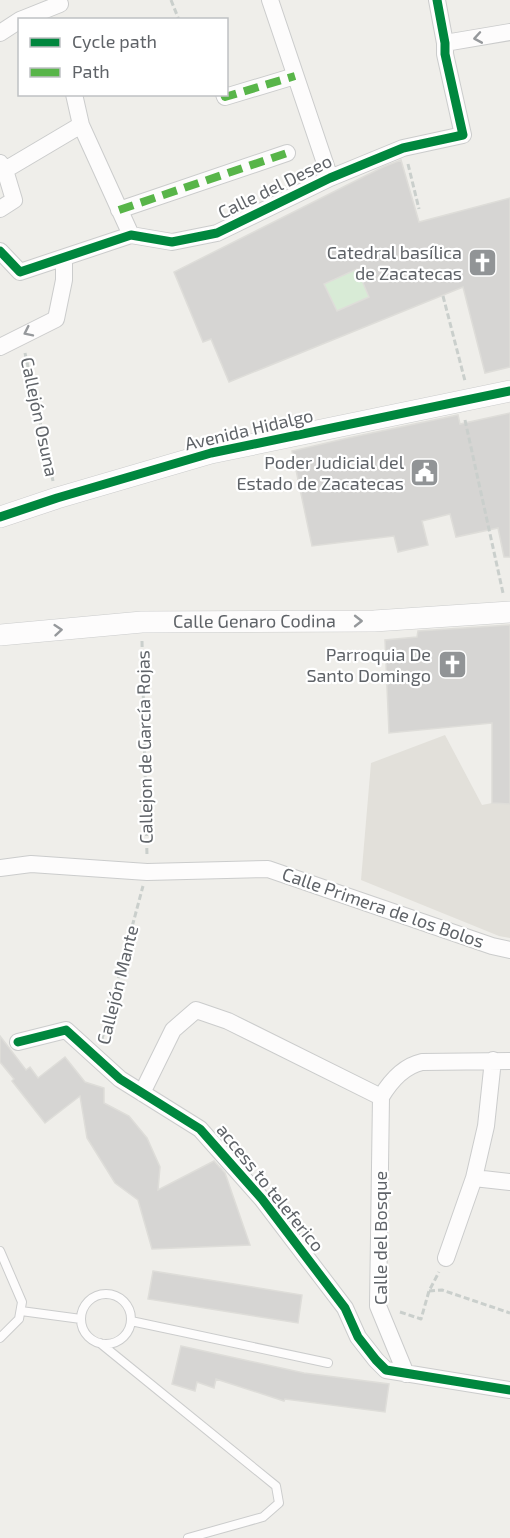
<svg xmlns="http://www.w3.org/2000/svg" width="510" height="1538" viewBox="0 0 510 1538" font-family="'Exo 2',sans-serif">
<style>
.education{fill:#e2e0da}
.green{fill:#d8ebd6}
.building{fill:#d6d5d3;stroke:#deddd9;stroke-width:1.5;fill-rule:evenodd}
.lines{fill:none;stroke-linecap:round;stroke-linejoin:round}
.service-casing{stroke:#cbcccc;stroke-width:10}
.minor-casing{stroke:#cbcccc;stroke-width:18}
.tertiary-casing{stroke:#cbcccc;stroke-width:22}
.path{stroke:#cacfcc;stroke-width:3;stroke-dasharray:6 3;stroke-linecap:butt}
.service{stroke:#fdfcfc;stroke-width:8}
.minor{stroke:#fdfcfc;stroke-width:16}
.tertiary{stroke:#fdfcfc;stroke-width:21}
.quiet{stroke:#58b549;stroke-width:8;stroke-dasharray:15 8;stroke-linecap:butt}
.cycleway-casing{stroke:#fff;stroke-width:13}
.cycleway{stroke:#00873e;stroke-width:9}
.oneway{stroke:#96999c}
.labels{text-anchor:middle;stroke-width:4.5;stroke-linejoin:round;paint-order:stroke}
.street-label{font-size:18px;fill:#5f6368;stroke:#fff}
.poi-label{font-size:18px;fill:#5f6368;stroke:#fff;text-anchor:end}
</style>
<rect width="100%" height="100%" fill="#efeeea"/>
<!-- education -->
<path class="education" d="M445,735L482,805L492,803L510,804V938L499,936L361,880L371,763Z"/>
<!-- green -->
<path class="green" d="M357,269L369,297L337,311L324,284Z"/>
<!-- building -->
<path class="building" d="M401,160L419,222L510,198V367L485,373L463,287L229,382L211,339L203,342L174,272L383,167ZM357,269L369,297L337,311L324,284Z
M510,413V557H504L498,528L456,537L450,514L422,521L428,545L398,552L394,536L312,546L292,451L348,438L458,415L460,424Z
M510,625V804L492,803V723L389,733L385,640L417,637L418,631Z
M0,1036L26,1070L30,1067L38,1078L65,1057L85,1082L104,1088V1103L129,1116L147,1138L160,1167L158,1190L214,1161L225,1173L250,1245L152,1249L138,1200L115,1183L87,1138L80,1096L45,1123L12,1081L14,1079L0,1062Z
M153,1271L302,1295L298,1323L148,1299Z
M181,1346L304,1373L389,1384L385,1412L285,1399L284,1401L216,1379L214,1388L197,1382L195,1391L172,1384Z"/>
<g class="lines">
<defs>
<path id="service" d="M0,1251L22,1302L19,1319L0,1338
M81 1319a25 25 0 1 1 50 0a25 25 0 1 1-50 0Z
M21,1311L81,1319
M131,1321L328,1363
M100,1343L276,1486L279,1503L263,1517L188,1538"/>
<path id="minor" d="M270,0L330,178
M20,20L60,4
M0,33L20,20
M445,43L510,32
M74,94L81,125L131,235
M224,94L225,97L295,76
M0,163L5,170L14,200L0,209
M5,170L81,125
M119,210L287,153
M0,251L20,272L131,235L172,242L217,233L330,178L403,148L463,135L445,54V43L437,0
M0,347L56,319L64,280V258
M0,868L31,864L147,872L268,869L492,946L510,950
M18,1042L66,1030L120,1079L200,1129L262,1199L345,1308L358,1337L376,1360L386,1370L510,1390
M142,1093L173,1030L196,1010L228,1021L381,1097
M474,1178L510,1182
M446,1258L474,1178L486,1126L493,1060
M406,1374L378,1306L381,1097C390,1082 404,1066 422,1062L510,1061"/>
<g id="tertiary">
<path d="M0,517L57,498L211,453L510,391"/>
<path id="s1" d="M0,635L142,622L374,621L510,612"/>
</g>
</defs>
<!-- service casing -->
<use href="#service" class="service-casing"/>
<!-- minor casing -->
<use href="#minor" class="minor-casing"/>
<!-- tertiary casing -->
<use href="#tertiary" class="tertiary-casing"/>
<!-- path -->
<path class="path" d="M171,0L179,20
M408,164L419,209
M443,296L465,381
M25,353L53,481
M465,420L503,593
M142,641L147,856
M102,1039L143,886
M429,1291L442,1290L510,1313
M400,1312L421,1319L429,1291L439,1272"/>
<!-- service -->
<use href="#service" class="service"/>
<!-- minor -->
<use href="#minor" class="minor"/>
<!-- tertiary -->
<use href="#tertiary" class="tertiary"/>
<!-- quiet -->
<path class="quiet" d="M224,94L225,97L295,76
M119,210L287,153"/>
<defs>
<path id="cycleway" d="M0,251L20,272L131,235L172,242L217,233L330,178L403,148L463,135L445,54V43L437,0
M0,517L57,498L211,453L510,391
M18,1042L66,1030L120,1079L200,1129L262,1199L345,1308L358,1337L376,1360L386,1370L510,1390"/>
</defs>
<!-- cycleway casing -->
<use href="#cycleway" class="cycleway-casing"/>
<!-- cycleway -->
<use href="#cycleway" class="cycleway"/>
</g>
<!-- one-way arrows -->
<defs><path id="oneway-chevron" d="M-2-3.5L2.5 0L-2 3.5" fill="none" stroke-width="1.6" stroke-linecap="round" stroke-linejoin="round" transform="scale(1.5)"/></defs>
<g class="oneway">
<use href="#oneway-chevron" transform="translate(478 38) rotate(170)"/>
<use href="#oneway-chevron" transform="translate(28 332) rotate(154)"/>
<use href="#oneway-chevron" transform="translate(358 621)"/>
<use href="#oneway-chevron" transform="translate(58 630) rotate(-5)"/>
</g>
<!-- icons -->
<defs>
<symbol id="church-square" viewBox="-11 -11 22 22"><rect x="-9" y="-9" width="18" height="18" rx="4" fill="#919496" stroke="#fff"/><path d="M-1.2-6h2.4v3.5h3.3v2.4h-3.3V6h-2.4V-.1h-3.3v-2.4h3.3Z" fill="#fff"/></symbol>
<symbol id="civic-square" viewBox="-11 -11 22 22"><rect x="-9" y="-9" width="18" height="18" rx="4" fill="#919496" stroke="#fff"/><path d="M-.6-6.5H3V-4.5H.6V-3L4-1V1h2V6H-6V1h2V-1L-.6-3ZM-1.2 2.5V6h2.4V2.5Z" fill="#fff"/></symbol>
</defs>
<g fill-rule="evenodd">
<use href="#church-square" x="466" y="246" width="33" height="33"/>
<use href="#civic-square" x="408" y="456" width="33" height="33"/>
<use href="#church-square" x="436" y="648" width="33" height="33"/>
</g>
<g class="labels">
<!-- street labels -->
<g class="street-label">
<text transform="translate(275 187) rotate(-26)" y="6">Calle del Deseo</text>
<text transform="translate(39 417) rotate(78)" y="6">Callejón Osuna</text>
<text transform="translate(249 430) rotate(-13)" y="6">Avenida Hidalgo</text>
<text dy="6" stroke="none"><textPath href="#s1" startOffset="255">Calle Genaro Codina</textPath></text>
<text transform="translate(145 747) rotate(-91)" y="6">Callejon de García Rojas</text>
<text transform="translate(383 908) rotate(19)" y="6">Calle Primera de los Bolos</text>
<text transform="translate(118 985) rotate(-76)" y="6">Callejón Mante</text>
<text transform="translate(270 1188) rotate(51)" y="6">access to teleferico</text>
<text transform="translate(381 1238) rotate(-90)" y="6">Calle del Bosque</text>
</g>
<!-- poi labels -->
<g class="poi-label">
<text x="462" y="259">Catedral basílica<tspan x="462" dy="21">de Zacatecas</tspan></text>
<text x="404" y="469">Poder Judicial del<tspan x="404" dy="21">Estado de Zacatecas</tspan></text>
<text x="431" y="661">Parroquia De<tspan x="431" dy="21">Santo Domingo</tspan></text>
</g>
</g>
<!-- legend -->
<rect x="18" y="18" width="210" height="78" fill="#ffffff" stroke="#bfc1c3" stroke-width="1.5"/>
<rect x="30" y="38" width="30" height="9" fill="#00873e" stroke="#bfc1c3" stroke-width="1.5"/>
<text x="72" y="48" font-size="18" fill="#5f6368">Cycle path</text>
<rect x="30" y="68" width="30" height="9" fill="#58b549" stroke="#bfc1c3" stroke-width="1.5"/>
<text x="72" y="78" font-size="18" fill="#5f6368">Path</text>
</svg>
